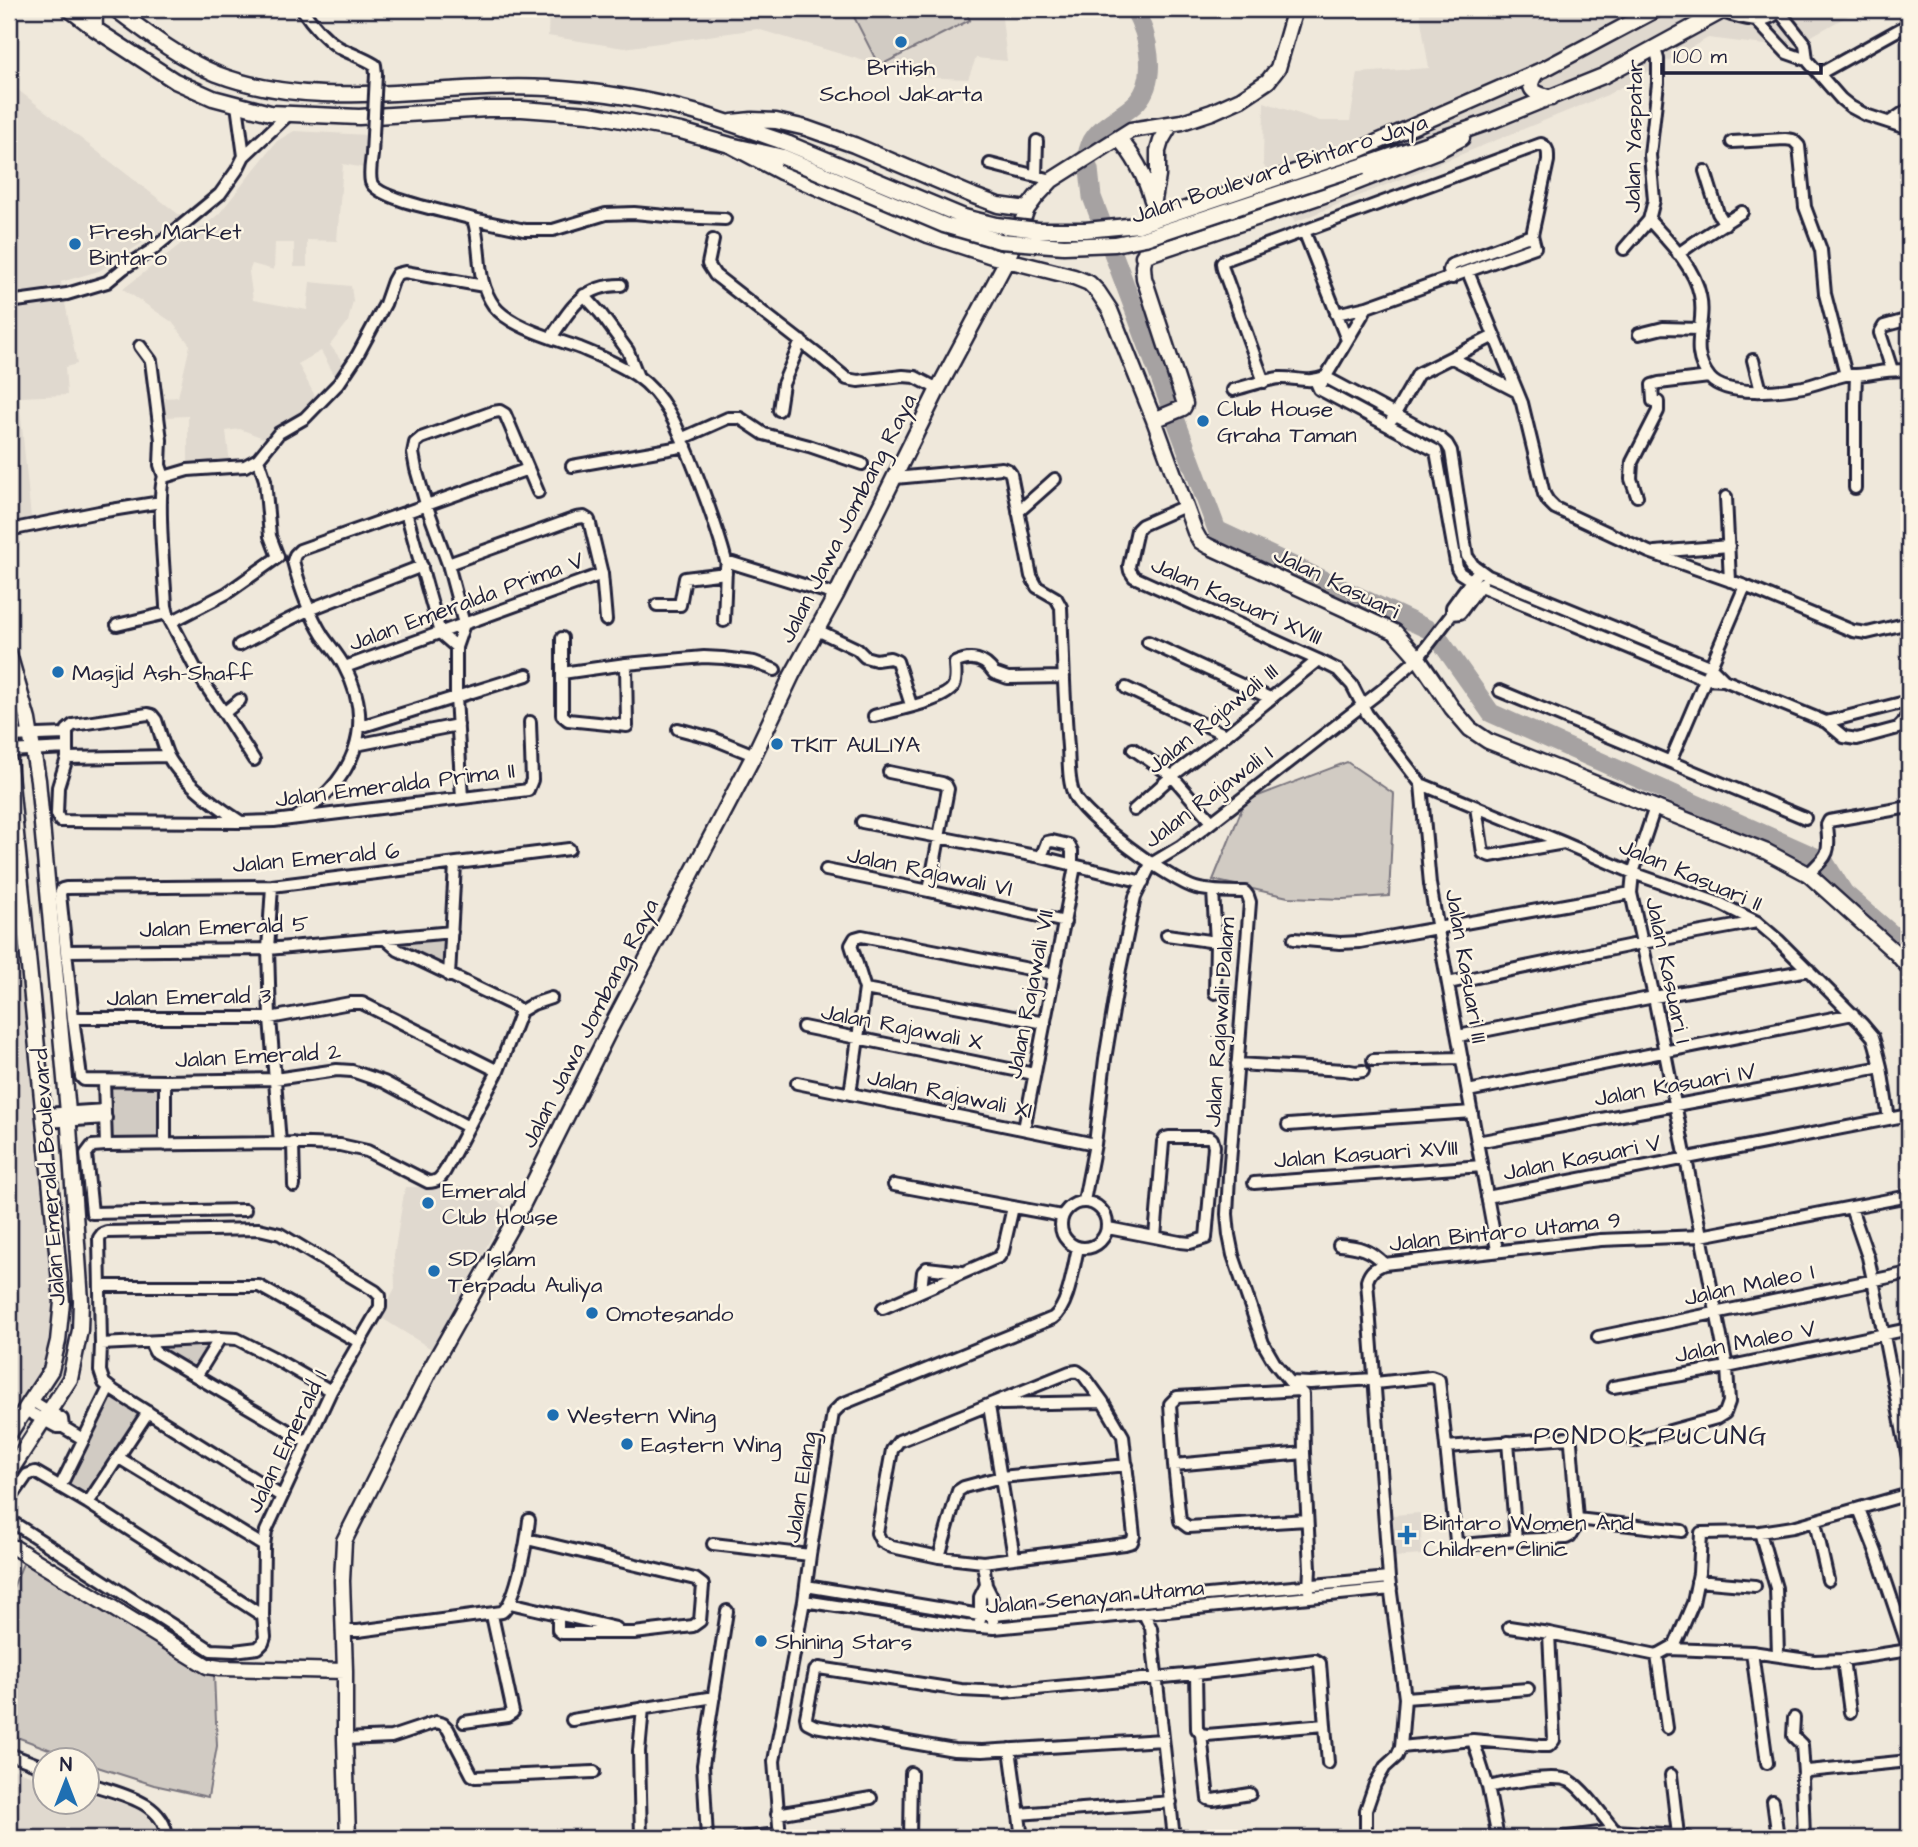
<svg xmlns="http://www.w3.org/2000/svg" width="1918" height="1847" viewBox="0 0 1918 1847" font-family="'Architects Daughter',sans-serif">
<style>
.built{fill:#e0d9cf}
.green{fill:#d1cbc3;stroke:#7a767f;stroke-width:2}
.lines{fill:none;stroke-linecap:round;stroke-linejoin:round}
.river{stroke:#a6a2a2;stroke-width:19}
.minor-casing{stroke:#22223b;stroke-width:16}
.major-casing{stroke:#22223b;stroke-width:19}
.minor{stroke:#fcf5e5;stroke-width:10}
.major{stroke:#fcf5e5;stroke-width:14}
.minor-bridge-casing{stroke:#22223b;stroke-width:16;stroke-linecap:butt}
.major-bridge-casing{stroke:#22223b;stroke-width:19;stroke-linecap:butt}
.minor-bridge{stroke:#fcf5e5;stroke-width:10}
.major-bridge{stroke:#fcf5e5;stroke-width:14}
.poi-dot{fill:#1f6fb2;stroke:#fcf5e5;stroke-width:2.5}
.labels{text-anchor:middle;stroke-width:5;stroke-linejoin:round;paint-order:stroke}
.poi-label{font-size:23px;fill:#22223b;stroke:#fcf5e5;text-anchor:start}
.street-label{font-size:23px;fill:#22223b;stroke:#fcf5e5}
.quarter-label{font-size:26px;letter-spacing:2px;fill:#22223b;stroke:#fcf5e5}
</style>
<rect width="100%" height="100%" fill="#efe8db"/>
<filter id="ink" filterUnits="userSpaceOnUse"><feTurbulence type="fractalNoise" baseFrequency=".0143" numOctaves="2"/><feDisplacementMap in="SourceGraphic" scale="14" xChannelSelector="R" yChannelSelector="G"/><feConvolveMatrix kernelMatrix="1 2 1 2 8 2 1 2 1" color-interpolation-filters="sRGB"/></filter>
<g filter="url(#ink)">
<!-- built -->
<path class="built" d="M549,9H1001L1007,61L976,58L968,79L918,77L757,29L624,48L548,36Z
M1419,9H1860L1790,48L1708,38L1607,95L1295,222L1263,164L1264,102L1320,121H1350L1358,73L1429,68Z
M9,83L182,217L99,271L61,282L77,364L65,367L67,395L19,397L31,518L10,523Z
M294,131L368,135L364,168L343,164L337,241L307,240V267H294V243H275L274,270L252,264L249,272L253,300L307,310L310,282L351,286L353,301L348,322L330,345L345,365L336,378L321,351L298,364L316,398L266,439L240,429L226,431L230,464H188V416L165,417V398L178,397L190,345L172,322L123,289L219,214L277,141Z
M17,910L55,1290L44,1369L9,1420V912Z
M405,1187H472L507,1207L433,1350L380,1317L395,1288L394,1255Z
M1420,1513L1422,1555L1395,1557L1393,1515Z
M9,1768L45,1780L46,1801H88V1793L143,1810L151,1819L158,1832L159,1838H9Z"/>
<!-- green -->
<path class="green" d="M850,9H964L970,20L879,66Z
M1347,762L1394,794L1389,896L1343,899L1288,897L1213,880L1245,801Z
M452,932L449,976L384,938Z
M104,1081H165V1145H106Z
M220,1338L197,1375L155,1352L154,1342Z
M109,1388L148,1412L88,1503L60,1487Z
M24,1561L214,1674L217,1746L208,1797L154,1785L88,1764V1759H75L9,1734V1597Z"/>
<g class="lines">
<!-- river -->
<path class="river" d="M1088,151C1094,126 1121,119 1137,102C1159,78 1148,34 1134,9
M1089,169L1092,197L1217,530L1434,632L1491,713L1824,861L1844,893L1909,949"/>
<defs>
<path id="minor" d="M302,9C312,24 323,37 338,47C350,54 363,57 375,65L376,74
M1779,11L1805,44L1807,60
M1720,12C1739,16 1766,29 1780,9
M1757,21L1787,53L1807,60L1841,99L1851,107L1866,115L1909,129
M1655,49L1658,59V83L1650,155L1654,200L1649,220C1668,241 1694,266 1700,295C1707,324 1687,350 1710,378C1726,397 1781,391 1803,387C1817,384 1831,378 1845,375C1849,375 1851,375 1856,375C1874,374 1891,368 1909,371
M1819,74L1909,24
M237,105L244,156
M1890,122L1909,109
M1732,142L1785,139L1793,140L1799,146L1805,207L1821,250L1825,294L1846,375
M372,155C371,163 369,174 371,182C377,200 454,213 473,219C483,249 474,278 494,306C510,327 555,339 580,348C599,356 620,364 637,376C664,395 677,426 689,455C703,490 716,524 726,561L836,595
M990,164L1052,180
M1705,171L1718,213L1725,224
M1036,176L1037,141
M473,219L525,230H553L606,214L634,213L677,217L725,219
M1304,231L1347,340
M713,240L708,264L715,275L823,359L847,379L858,381L903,376L915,377L938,389
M1624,249L1649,220
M1678,254L1695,242L1742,212
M1468,272L1522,403L1544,494L1548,501L1555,508L1649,552L1745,586L1853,631L1867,633L1909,623
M1452,278L1449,270L1451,265L1532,235
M584,295L601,314L628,351L638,377
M9,302L67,294L107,282L124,268L152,250L220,194L237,170L244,156L288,115
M1639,334L1663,328L1699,329
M551,338C570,309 583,285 621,285
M140,346L151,361L161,440L160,465L164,477
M1452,358L1516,391
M1753,360L1761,391
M1892,370L1880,333L1884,326L1909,319
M1315,380L1319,389L1436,451L1457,568L1460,573L1480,586L1705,679L1724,680L1826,722L1909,701
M1264,382L1223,269L1222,263L1225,260L1541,144C1549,148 1548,153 1548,161L1532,235L1535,247L1367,307L1336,314
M1322,383L1367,307
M1233,390C1248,386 1264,380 1279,378C1296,377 1307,384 1325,377L1441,439L1447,444L1451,451L1467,556L1473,565L1488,576L1711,667L1724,680
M779,410L783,384L801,341
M1392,419L1418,374L1494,336
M683,438L728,418H740L764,434L809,446L862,464
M572,466L686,446
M164,477L188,470L245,466L258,459L279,433L305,418L339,383L357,356L385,304L393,281L397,274L405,272L484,286
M164,477C156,493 165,582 166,606L169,618L200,677L224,713
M895,478L1002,468L1008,470L1011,474L1031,576L1037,587L1056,598L1061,607C1063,654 1064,700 1068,747C1069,762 1068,781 1074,795C1083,817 1172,882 1196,888C1212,892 1229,892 1245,892L1248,896L1250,902L1229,1176L1227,1214L1229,1235L1233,1255L1263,1343L1274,1362L1290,1382L1310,1383L1374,1379
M1855,488V405L1856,375
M1637,496L1631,479L1632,462L1658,411V402L1653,401L1652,385L1659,383L1709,377
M1726,497L1730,581
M1185,506L1142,525L1137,530L1129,566L1130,571L1134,577L1318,660L1338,670L1352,685L1367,714L1421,784L1430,884L1438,930L1497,1250
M406,512L440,633L456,647
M1018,512L1055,479
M9,530L99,512L161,502
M1655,552L1729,546
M448,564L576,518L584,517L589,520L602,574L606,620
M657,605H680L685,578L726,573
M1452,614L1460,613L1482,583
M724,621L726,567
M171,622L227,593L278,557L270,536L265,480L258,459
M117,625L167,613
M817,630L857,649L865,657L876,660L890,658L897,661L911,705
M562,638V715L568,720L627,726L626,664
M1148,642L1270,698
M239,645L308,610L422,566
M345,667L602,574
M562,673L626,664L704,657L723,658L754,662L775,670
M1126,688L1226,735
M1500,691L1805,818
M240,700L224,713L254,760
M874,716C891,711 948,701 954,685C957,679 955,669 955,663C971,655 985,659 994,673L1008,678L1064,677
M1826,722L1844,737L1857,739L1898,728L1903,723L1909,711
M360,727L527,675
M678,729L712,738L754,755
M9,736L66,734
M356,745L458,725
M1133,749L1172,776L1212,822
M9,751L67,748
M67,758L168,756
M1670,762L1745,586
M889,772L942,783L946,785L948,789L929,891
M1421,784L1564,843L1633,873L1721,904L1757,922L1778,940L1862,1024L1873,1037L1876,1047L1881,1067L1889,1119
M462,798L456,697V647L464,624L448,564L426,504L416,469L413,453L415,443L421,438L493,412L500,411L505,414L538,492
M1476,807L1483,853L1490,856L1564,843
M1134,810L1172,776L1226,735L1318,660
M297,817C352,781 378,728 344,666C339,656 330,646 323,636C308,612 300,588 293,561L295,555L300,550L528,469
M241,822C218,807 181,781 168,756C163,745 160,732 156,720L152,715L148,714L73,725L67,730V758L58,787L57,814L60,821L241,822L274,821L528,790L532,780L530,722
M862,822L1041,857L1143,882
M1041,857L1047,842L1052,841L1069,845L1072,851V864
M826,870L929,891L1065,922
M1808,874C1829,854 1830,854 1827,825L1829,821L1909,807
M272,886L268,949L270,1018L280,1143
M1213,891L1216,942L1215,993
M1167,935L1216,942
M384,938L398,950L511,1004L521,1011
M1294,939L1340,943L1360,942L1631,893
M66,951L268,949L452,932
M449,976L455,864
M1448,983L1642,943L1757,922
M865,989L1045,1023
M521,1011L533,1004L551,998
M73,1018H270L350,1003H362L498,1071
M803,1027L1034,1074
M1458,1036L1654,997L1809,970
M1373,1060L1462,1058
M1237,1064L1345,1070L1356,1072L1363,1071
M104,1081L106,1145
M797,1083L1095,1144
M1468,1091L1853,1014
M850,1094L865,989L851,945L855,938L862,936L1054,974
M45,1114L105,1110
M46,1122L106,1118
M1288,1125L1472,1112
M468,1127L384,1082L352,1071L337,1070L275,1079L165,1081L84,1080L81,1077L73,1018L60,894L62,889L66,888L272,886L569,849
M1024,1129L1075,866
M1477,1142L1881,1067
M293,1143L294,1186
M165,1145V1081
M1254,1183L1482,1166
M894,1185L1062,1216
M1487,1197L1909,1115
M1084,1201L1095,1144L1105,1059L1120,969L1135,897L1151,864L1181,846L1382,690L1418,658L1452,614V607L1479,570
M1061 1225a23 23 0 1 1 46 0a23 23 0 1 1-46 0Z
M1851,1208L1868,1257L1873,1280L1909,1463
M245,1210L92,1213L86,1154L92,1146L106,1145L280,1143L340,1145L367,1151L428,1182C437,1182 440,1179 445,1171L498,1071L521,1011
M1108,1228L1180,1242L1190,1243L1206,1238L1214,1146L1212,1139L1209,1137H1169L1165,1138L1163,1142L1155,1237
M1339,1245C1358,1246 1371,1250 1384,1264
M101,1286H259L359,1342
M921,1290L923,1272L927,1268L962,1272
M883,1308L999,1257L1003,1251L1013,1207
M1598,1337L1909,1273
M154,1342L152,1346L155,1352L307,1442
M101,1344L220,1338L237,1339L272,1357L331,1391
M1077,1371L1084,1376L1103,1402L1123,1436L1134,1536L1132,1542L1125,1544L983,1562L939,1557L892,1547L881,1541L877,1533L892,1450L899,1441L1070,1372Z
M197,1375L220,1338
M1375,1383L1431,1377L1439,1380L1456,1541L1464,1545L1516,1540L1566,1538L1570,1536L1577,1525V1519L1571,1443L1569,1438L1446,1447
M1613,1387L1727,1367L1909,1329
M32,1401L62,1419L63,1427
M1001,1404L1103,1402
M989,1406L1014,1557
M25,1410L57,1427H63L83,1439
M1634,1441L1717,1418L1725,1413L1729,1402L1727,1367L1654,997L1631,893L1633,873L1655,807
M1508,1442L1516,1540
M119,1458L264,1546
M1174,1465L1304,1453
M60,1487L109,1388
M9,1501L27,1475L35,1472L88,1503L263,1616
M88,1503L148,1412
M1859,1509L1876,1552L1909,1650
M1577,1519L1682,1531
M9,1520L211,1650L234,1651L258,1648L263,1643L265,1637L263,1616L264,1546L266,1531L331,1391L380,1307V1296L375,1291L280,1234L259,1229L107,1232L102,1234L99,1238L101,1344L100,1371L104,1383L114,1391L281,1496
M1307,1520L1188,1527L1180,1521L1174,1465L1170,1404L1177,1397L1299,1390L1303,1394L1304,1453L1310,1568L1309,1591
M1815,1522L1828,1580
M1760,1532L1776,1588L1778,1655
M527,1539L695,1579L703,1585L700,1621L693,1626L634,1633H562L558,1630V1614
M713,1544L810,1555
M939,1557L956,1497L958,1491L964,1487L1001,1477L1127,1465
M983,1562L986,1585L992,1597L993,1621
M1697,1581L1755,1586
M806,1586L980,1615H993L1389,1578
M804,1601L965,1626L994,1628L1391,1589
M510,1603L616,1628
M1146,1613V1618L1151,1628L1174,1838
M980,1620V1597L986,1585
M1509,1627L1549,1633L1657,1655L1675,1645L1693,1603L1699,1573L1701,1533L1760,1532L1793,1527L1909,1494
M344,1631H358L502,1612C517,1601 527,1539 529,1520
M1669,1649L1752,1652L1814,1661L1843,1660L1909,1650
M1752,1652L1767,1763
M1657,1655L1667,1728
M1843,1660L1850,1712
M1196,1674L1197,1729L1201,1734L1208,1799L1213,1800L1250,1794
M1405,1698L1528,1689
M1794,1718L1793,1736L1802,1745L1804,1774L1802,1779L1804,1838
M572,1720L714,1697
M464,1722L507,1716L513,1712L492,1615
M1201,1734L1207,1735L1325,1725
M345,1739L391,1737L436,1722L443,1724L448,1729L472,1775L476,1777L594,1772
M1163,1740L982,1751L954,1750L815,1726L807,1722L806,1717L815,1671L819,1668L961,1690L1004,1692L1196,1674L1315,1660L1320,1663L1328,1763
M1473,1740L1488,1787L1498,1838
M1401,1747L1473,1740L1541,1746H1549L1554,1740L1549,1633
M1010,1749L1022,1838
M9,1754L46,1768
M1804,1774L1808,1771L1909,1761
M1671,1775L1678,1835
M88,1783C117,1794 164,1800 167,1838
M1488,1787C1505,1783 1555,1773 1570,1781C1584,1789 1604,1818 1615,1831L1617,1838
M1773,1801L1778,1838
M777,1814L871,1798
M1019,1814L1171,1802
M641,1838L639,1751L643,1708
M707,1838L703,1765L727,1611
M739,1838L779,1834
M780,1838L774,1761L804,1601L810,1555L833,1413L842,1404L1053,1318C1069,1306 1073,1268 1078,1248
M910,1838L911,1773
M1366,1838V1810L1375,1784L1385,1767L1397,1756L1401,1747L1405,1698L1389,1578L1367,1281C1370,1271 1375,1268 1384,1264L1601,1240L1701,1236L1909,1196
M1560,1838L1615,1831L1678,1835L1688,1838"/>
<path id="major" d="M69,9L95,29L175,81L213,98L270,113L359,117L487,109H522L589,114L681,131L730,145L783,157
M115,9C147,33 179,58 217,74C321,114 440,82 548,88C596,91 647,99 694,112C726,121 758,133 789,144
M95,29C95,21 93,14 100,9
M1537,72C1524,90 1534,93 1551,98
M732,122L752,120L776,121L806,128L854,145L974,196L998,205L1027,209
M1118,138C1135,156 1145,176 1152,200
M730,145L781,172L928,235L995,257L1074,277L1089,283L1098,292L1110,310L1154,420L1195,532L1200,541L1208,546L1395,632L1418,658L1452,708L1470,729L1488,741L1767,852L1808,874L1897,954L1909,968
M1357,151L1544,69L1657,9
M1362,166L1489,122L1603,76L1726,9
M1143,256L1324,195L1437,151L1462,138
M1154,420L1183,408L1185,404L1144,278L1143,266L1158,176V151L1161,141L1171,124
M9,654L28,720L38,780L68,1112L81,1301L80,1330L70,1379L9,1473
M9,763L62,1302L58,1341L51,1370L9,1434
M9,1547L15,1548L207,1666L220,1668L345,1671
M348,1838L345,1739V1671L342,1581L344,1541L431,1368L518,1214L611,1027L754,755L792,675L836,595L938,389L1007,260L1027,209L1036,197L1052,180L1131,130L1182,122L1212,112L1241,99L1268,81L1278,68L1295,9"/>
</defs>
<!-- minor casing -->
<use href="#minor" class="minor-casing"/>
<!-- major casing -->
<use href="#major" class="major-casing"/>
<!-- minor -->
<use href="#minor" class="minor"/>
<!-- major -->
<use href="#major" class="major"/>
<defs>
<path id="minor-bridge" d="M372,155L376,74"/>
<path id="major-bridge" d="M789,144L964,217L996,225L1038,230H1086L1138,225L1357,151
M783,157L944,225L1000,241L1064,246L1115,244L1145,238L1362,166"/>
</defs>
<!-- minor-bridge casing -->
<use href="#minor-bridge" class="minor-bridge-casing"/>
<!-- major-bridge casing -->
<use href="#major-bridge" class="major-bridge-casing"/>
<!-- minor-bridge -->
<use href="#minor-bridge" class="minor-bridge"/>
<!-- major-bridge -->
<use href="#major-bridge" class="major-bridge"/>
</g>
</g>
<!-- markers -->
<g class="poi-dot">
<circle cx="901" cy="42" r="7"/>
<circle cx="75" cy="244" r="7"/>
<circle cx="1203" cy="421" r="7"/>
<circle cx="58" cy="672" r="7"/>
<circle cx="777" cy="744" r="7"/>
<circle cx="428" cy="1203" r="7"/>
<circle cx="434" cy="1271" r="7"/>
<circle cx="592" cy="1313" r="7"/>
<circle cx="553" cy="1415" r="7"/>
<circle cx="627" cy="1444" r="7"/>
<path d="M1403.5 1524.5h7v7h7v7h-7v7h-7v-7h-7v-7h7z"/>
<circle cx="761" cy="1641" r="7"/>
</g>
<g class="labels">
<!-- poi labels -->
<g class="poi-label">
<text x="901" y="75" text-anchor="middle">British<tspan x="901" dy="26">School Jakarta</tspan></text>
<text x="89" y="239">Fresh Market<tspan x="89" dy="26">Bintaro</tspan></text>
<text x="1217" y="416">Club House<tspan x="1217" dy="26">Graha Taman</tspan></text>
<text x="72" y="680">Masjid Ash-Shaff</text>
<text x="791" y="752">TKIT AULIYA</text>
<text x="442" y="1198">Emerald<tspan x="442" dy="26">Club House</tspan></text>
<text x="448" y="1266">SD Islam<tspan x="448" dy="26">Terpadu Auliya</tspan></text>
<text x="606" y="1321">Omotesando</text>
<text x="567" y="1423">Western Wing</text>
<text x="641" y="1452">Eastern Wing</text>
<text x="1423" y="1530">Bintaro Women And<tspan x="1423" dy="26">Children Clinic</tspan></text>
<text x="775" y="1649">Shining Stars</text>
</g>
<!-- street labels -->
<g class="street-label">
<text transform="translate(1633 136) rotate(-89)" y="8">Jalan Yaspatar</text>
<text transform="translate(1279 168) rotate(-18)" y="8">Jalan Boulevard Bintaro Jaya</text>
<text transform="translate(847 518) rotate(-63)" y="8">Jalan Jawa Jombang Raya</text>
<text transform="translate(1337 582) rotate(26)" y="8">Jalan Kasuari</text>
<text transform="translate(1237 600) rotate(24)" y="8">Jalan Kasuari XVIII</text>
<text transform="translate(466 601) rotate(-20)" y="8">Jalan Emeralda Prima V</text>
<text transform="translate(1212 718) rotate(-39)" y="8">Jalan Rajawali III</text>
<text transform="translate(395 784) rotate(-7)" y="8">Jalan Emeralda Prima II</text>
<text transform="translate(1208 796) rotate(-37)" y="8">Jalan Rajawali I</text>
<text transform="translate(316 857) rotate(-5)" y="8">Jalan Emerald 6</text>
<text transform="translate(930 871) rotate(12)" y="8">Jalan Rajawali VI</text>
<text transform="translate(1691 874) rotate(23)" y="8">Jalan Kasuari II</text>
<text transform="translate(224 926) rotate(-2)" y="8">Jalan Emerald 5</text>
<text transform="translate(1467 966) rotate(80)" y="8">Jalan Kasuari III</text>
<text transform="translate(1669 970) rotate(78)" y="8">Jalan Kasuari I</text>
<text transform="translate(1029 994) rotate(-79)" y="8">Jalan Rajawali VII</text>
<text transform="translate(189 996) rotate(-1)" y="8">Jalan Emerald 3</text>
<text transform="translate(1219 1022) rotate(-86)" y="8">Jalan Rajawali Dalam</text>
<text transform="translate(589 1023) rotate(-63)" y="8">Jalan Jawa Jombang Raya</text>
<text transform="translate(902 1026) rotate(11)" y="8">Jalan Rajawali X</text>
<text transform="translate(258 1055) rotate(-3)" y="8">Jalan Emerald 2</text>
<text transform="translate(1675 1084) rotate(-10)" y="8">Jalan Kasuari IV</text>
<text transform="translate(950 1093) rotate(12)" y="8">Jalan Rajawali XI</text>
<text transform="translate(1366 1153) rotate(-4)" y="8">Jalan Kasuari XVIII</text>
<text transform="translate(1582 1157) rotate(-11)" y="8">Jalan Kasuari V</text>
<text transform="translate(48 1177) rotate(-94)" y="8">Jalan Emerald Boulevard</text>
<text transform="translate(1505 1231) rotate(-6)" y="8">Jalan Bintaro Utama 9</text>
<text transform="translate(1749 1284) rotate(-12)" y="8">Jalan Maleo I</text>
<text transform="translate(1745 1341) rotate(-11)" y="8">Jalan Maleo V</text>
<text transform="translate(286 1441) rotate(-64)" y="8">Jalan Emerald 1</text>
<text transform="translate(800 1487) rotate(-81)" y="8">Jalan Elang</text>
<text transform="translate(1095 1596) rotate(-5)" y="8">Jalan Senayan Utama</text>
</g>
<!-- quarter labels -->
<g class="quarter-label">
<text x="1651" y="1444">PONDOK PUCUNG</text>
</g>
</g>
<!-- margin -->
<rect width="1918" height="1847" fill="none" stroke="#fcf5e5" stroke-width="35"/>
<rect x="18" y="18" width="1883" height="1812" fill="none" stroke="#22223b" stroke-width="2.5" filter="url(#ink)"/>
<!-- north arrow -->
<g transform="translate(66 1781)"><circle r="33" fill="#fcf5e5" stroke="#a5a1a1" stroke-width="2"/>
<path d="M0-5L12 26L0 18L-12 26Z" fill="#1f6fb2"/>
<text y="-10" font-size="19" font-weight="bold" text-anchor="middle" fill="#22223b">N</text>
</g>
<!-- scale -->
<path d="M1662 63v10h159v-10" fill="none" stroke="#22223b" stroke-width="3.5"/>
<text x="1673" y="63" font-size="21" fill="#22223b" stroke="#fcf5e5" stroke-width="5" paint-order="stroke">100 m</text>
</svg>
